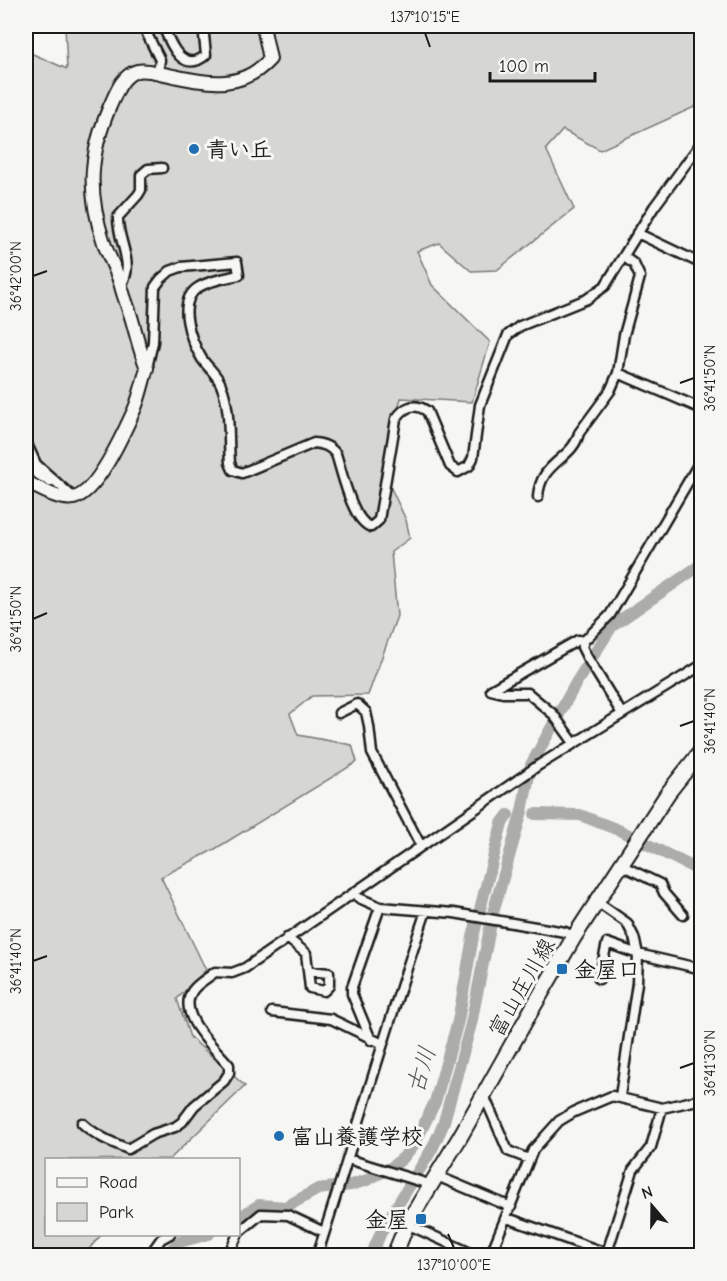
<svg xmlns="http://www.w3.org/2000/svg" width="727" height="1281" viewBox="0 0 727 1281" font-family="'Comic Neue','Klee One',sans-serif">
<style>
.green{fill:#d6d6d2;stroke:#797977;stroke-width:1.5}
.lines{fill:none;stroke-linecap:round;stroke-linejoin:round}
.river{stroke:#acaca9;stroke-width:12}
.street-casing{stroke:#1c1c1c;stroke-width:13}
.secondary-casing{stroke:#1c1c1c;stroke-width:16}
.primary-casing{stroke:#1c1c1c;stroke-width:18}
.street{stroke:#f6f6f2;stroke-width:8}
.secondary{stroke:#f6f6f2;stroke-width:12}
.primary{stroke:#f6f6f2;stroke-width:14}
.ticks{fill:none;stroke:#1c1c1c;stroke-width:2}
.poi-dot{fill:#1f6fb2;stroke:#f6f6f2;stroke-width:2}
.labels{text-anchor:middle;stroke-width:6;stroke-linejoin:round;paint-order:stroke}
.poi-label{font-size:22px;font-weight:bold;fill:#1c1c1c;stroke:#f6f6f2;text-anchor:start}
.street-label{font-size:22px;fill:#1c1c1c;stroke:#f6f6f2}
.water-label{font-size:24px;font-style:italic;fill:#565654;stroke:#f6f6f2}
.neatline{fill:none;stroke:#1c1c1c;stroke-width:2}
.ticks-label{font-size:15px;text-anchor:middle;fill:#1c1c1c}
</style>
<rect width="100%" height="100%" fill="#f6f6f2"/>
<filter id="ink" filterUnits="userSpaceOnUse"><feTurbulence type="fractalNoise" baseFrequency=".0167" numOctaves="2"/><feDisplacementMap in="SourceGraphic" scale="12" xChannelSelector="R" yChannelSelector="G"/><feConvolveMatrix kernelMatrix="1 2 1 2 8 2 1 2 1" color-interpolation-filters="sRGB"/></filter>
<g filter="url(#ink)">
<!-- green -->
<path class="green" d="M65,26H701V104L600,150L563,130L546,149L574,209L497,270L471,271L439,243L417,251L432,285L490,342L472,402L401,398L382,469L406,520L410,538L391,552L397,616L368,695L312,696L290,714L298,735L352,745L357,762L215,849L161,877L206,970L177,999L190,1037L245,1086L170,1159L46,1160V1234L101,1235L84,1255L26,1256V161L28,160L26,154V51L67,69Z"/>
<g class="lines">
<!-- river -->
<path class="river" d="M535,814L580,815L621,831L702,872
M238,1218L259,1205L286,1207L318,1189L351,1185L367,1180L392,1167L403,1158L415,1143L435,1102L458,1021L473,937L502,823L508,815
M165,1256L179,1242L209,1234
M371,1256L382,1230L432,1149L443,1125L471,1024L493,913L522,811L531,765L576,683L612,626L702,564"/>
<defs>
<path id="street" d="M150,26L147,34L160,60L158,73
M163,26C170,43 182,75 206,55L203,26
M637,233L702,264
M121,285C136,264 117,241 118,217L138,195L141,190V175L148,169L162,168
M147,368L153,342L155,287L161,279L170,271L181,267L237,262L239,275C226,278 210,280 199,287C175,301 191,341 202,359C208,368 217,374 221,385C231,408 228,438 230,463L233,470L242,473L314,443C323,444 330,446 336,454C342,472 352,521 371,527L379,520L396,419C404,407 414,402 427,411L450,466L458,472L469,466L473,458L480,405L508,335L520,326L587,299L605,286L654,207L702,142
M618,373L702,409
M26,442L36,464L74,498
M26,467L50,482
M538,497C540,461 573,460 579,433L610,391L618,373L624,335L640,277L634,264L624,257
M584,641L582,647L587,657L622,714
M491,690L578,640L584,641L610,615L702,458
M491,690L503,693H528L553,714L574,743
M339,713L357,704L366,712L369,726L372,753L421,846
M621,865L660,884L664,893L683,915
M354,893L359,898L380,907L454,913L565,932L574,937
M597,902L627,923L634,937L638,954L637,983L620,1096
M287,938L306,953L310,988L324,991L329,986V973L308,971
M599,979L607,943L638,954L702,969
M272,1012L331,1019L383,1044
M371,1040L352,994V987L380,907
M483,1097L486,1100L508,1151L529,1159
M82,1123C96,1136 111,1142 128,1149L153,1134L175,1127L182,1122L194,1106L224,1081L229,1073V1065C215,1048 175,1014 193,990C198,983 208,978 215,972L232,973L245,968L539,765L702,665
M348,1159L432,1185
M437,1176L511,1207
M507,1218L606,1253
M407,1224L477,1256
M238,1233L261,1214L288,1215L324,1232
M228,1255L238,1234
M149,1256L161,1239L170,1234
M317,1256C354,1141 387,1025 426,911
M490,1256L533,1150L559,1121L574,1112L612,1096L662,1108L702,1099
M606,1256L633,1170L651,1147L662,1108"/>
<path id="secondary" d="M26,482C39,488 59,501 73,498C97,494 125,430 135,408C140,396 143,381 147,368C140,352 137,337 132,320C129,309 124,298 121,286C117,271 109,258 104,243C87,192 89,155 110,106C116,93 122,75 137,71C146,69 155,72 164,74C204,82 239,93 270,59L263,26"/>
<path id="primary" d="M394,1256L407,1224L460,1137L528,1016L574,937L668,793L702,750"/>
</defs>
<!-- street casing -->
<use href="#street" class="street-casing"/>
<!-- secondary casing -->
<use href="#secondary" class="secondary-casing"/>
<!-- primary casing -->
<use href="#primary" class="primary-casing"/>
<!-- street -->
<use href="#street" class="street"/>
<!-- secondary -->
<use href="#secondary" class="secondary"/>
<!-- primary -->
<use href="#primary" class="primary"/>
</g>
</g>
<!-- ticks -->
<path class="ticks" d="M425,33L430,47M33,276L47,271M680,383L694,378M33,619L47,613M680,726L694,721M33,961L47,956M680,1068L694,1063M448,1234L454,1248"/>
<!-- markers -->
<g class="poi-dot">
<circle cx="194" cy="149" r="6"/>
<rect x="556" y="963" width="12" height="12" rx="3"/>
<circle cx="279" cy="1136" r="6"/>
<rect x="415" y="1213" width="12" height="12" rx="3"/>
</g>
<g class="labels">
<!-- poi labels -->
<g class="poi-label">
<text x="206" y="157">青い丘</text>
<text x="574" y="977">金屋口</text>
<text x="291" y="1144">富山養護学校</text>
<text x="409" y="1227" text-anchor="end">金屋</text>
</g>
<!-- street labels -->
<g class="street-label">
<text transform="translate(521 987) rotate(-60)" y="8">富山庄川線</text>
</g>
<!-- water labels -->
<g class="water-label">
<text transform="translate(421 1070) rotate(-73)" y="8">古川</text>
</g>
</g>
<!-- margin -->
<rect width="727" height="1281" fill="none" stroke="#f6f6f2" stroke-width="66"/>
<!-- legend -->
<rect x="45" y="1158" width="195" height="78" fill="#f6f6f2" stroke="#9f9f9c" stroke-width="1.5"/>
<rect x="57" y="1178" width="30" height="9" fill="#f6f6f2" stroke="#9f9f9c" stroke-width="1.5"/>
<text x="99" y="1188" font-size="18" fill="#1c1c1c">Road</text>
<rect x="57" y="1203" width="30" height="18" fill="#d6d6d2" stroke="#9f9f9c" stroke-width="1.5"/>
<text x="99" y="1218" font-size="18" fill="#1c1c1c">Park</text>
<!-- north arrow -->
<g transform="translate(652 1206) rotate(340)" stroke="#f6f6f2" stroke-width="4.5" paint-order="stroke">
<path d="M0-4.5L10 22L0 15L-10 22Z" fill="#1c1c1c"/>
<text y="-9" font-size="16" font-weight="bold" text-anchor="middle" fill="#1c1c1c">N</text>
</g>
<!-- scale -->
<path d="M490 72v9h105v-9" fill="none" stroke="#1c1c1c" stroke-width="3"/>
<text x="499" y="72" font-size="18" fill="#1c1c1c" stroke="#f6f6f2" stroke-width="4.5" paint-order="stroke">100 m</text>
<rect x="33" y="33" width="661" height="1215" class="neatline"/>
<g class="ticks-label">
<text x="425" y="22">137°10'15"E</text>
<text transform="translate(16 276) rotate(-90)" y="5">36°42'00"N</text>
<text transform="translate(710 378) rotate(-90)" y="5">36°41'50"N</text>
<text transform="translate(16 619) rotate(-90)" y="5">36°41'50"N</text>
<text transform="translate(710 721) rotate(-90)" y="5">36°41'40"N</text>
<text transform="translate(16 961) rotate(-90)" y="5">36°41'40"N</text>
<text transform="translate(710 1063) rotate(-90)" y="5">36°41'30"N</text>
<text x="454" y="1270">137°10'00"E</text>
</g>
</svg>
